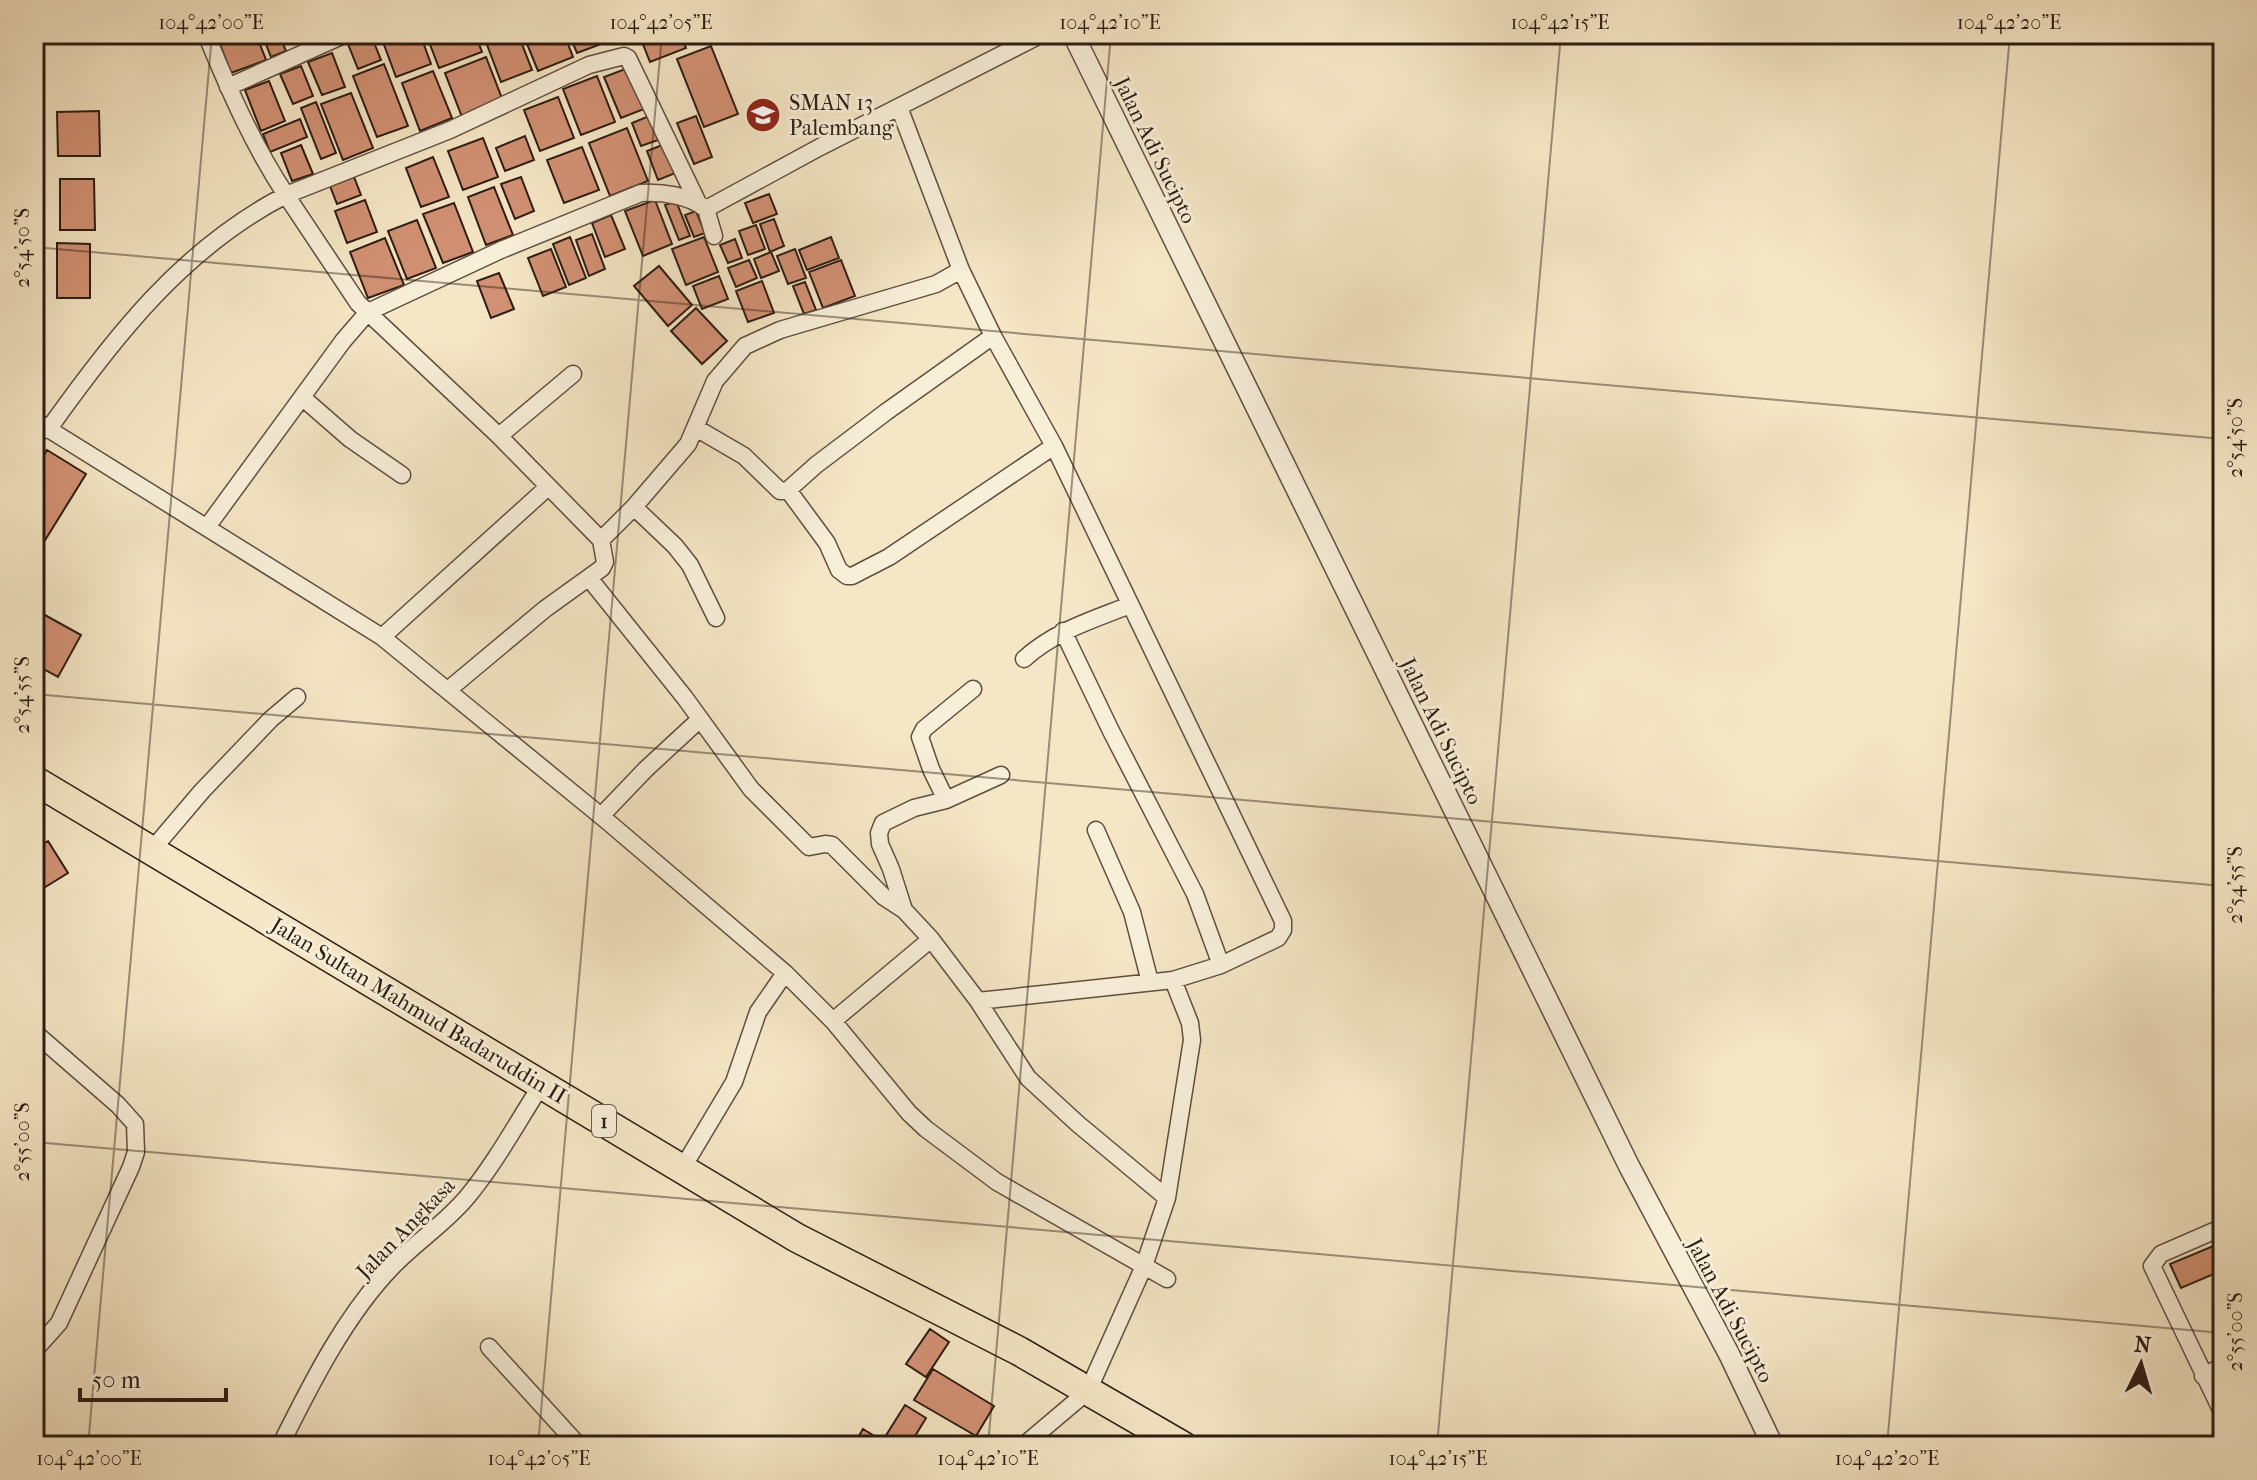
<svg xmlns="http://www.w3.org/2000/svg" width="2257" height="1480" viewBox="0 0 2257 1480" font-family="'IM FELL French Canon',serif">
<style>
.building{fill:#d29174;stroke:#2d1c13;stroke-width:2}
.lines{fill:none;stroke-linecap:round;stroke-linejoin:round}
.minor-casing{stroke:#5f4e40;stroke-width:19}
.tertiary-casing{stroke:#5f4e40;stroke-width:23}
.trunk-casing{stroke:#2d1c13;stroke-width:31}
.minor{stroke:#f8efd9;stroke-width:16}
.tertiary{stroke:#f8efd9;stroke-width:20}
.trunk{stroke:#f5e6c5;stroke-width:28}
.ticks{fill:none;stroke:#2d1c13;stroke-width:2;stroke-opacity:0.45}
.labels{text-anchor:middle;stroke-width:6;stroke-linejoin:round;paint-order:stroke}
.shield{fill:#f8efd9;stroke:#6a5b4e;stroke-width:2}
.shield-label{font-size:20px;font-weight:bold;fill:#2d1c13}
.poi-label{font-size:22px;fill:#2d1c13;stroke:#f8efd9;text-anchor:start}
.street-label{font-size:22px;fill:#2d1c13;stroke:#f8efd9}
.neatline{fill:none;stroke:#2d1c13;stroke-width:3}
.ticks-label{font-size:20px;text-anchor:middle;fill:#2d1c13}
</style>
<rect width="100%" height="100%" fill="#f5e6c5"/>
<filter id="stains"><feTurbulence type="fractalNoise" baseFrequency=".0025" numOctaves="4"/><feColorMatrix values="0 0 0 0 .2 0 0 0 0 .09 0 0 0 0 .02 0 0 0 .5 -.17"/></filter>
<radialGradient id="worn" r=".72"><stop offset=".6" stop-color="#630" stop-opacity="0"/><stop offset="1" stop-color="#630" stop-opacity=".3"/></radialGradient>
<!-- building -->
<path class="building" d="M216,34H256L266,60L231,73Z
M262,34H279L286,51L271,57Z
M380,34H420L431,64L396,77Z
M426,34H475L482,52L439,68Z
M483,34H518L532,70L501,82Z
M523,34H564L573,57L538,71Z
M569,34H609L612,40L577,53Z
M639,34H680L686,48L650,62Z
M371,35L381,60L358,69L348,44Z
M711,46L738,114L704,127L677,59Z
M332,53L345,87L322,95L308,62Z
M486,57L503,101L462,117L445,73Z
M384,64L408,126L377,137L353,76Z
M301,66L313,96L293,104L280,74Z
M628,68L644,109L621,118L604,77Z
M433,71L452,118L420,131L402,83Z
M597,76L615,122L581,135L563,89Z
M269,81L285,121L261,131L245,90Z
M351,93L373,148L343,160L321,104Z
M558,97L574,138L540,151L524,110Z
M316,102L336,153L321,159L301,108Z
M99,111L100,156H58L57,112Z
M654,114L664,138L641,146L632,123Z
M696,116L712,157L694,164L677,123Z
M300,119L307,137L270,152L263,134Z
M627,128L648,181L610,196L589,143Z
M525,136L534,160L505,171L496,148Z
M483,138L498,177L463,190L448,151Z
M667,143L678,172L658,180L647,151Z
M301,145L313,174L292,181L281,153Z
M582,147L599,190L564,203L547,160Z
M433,157L449,197L421,207L406,168Z
M354,177L361,195L337,204L330,186Z
M521,177L534,211L515,219L501,184Z
M60,179H94L95,230H60Z
M494,187L513,235L486,245L468,197Z
M769,194L777,214L753,223L745,203Z
M365,200L377,232L347,243L335,211Z
M655,200L672,244L643,256L625,211Z
M676,201L690,236L679,240L665,205Z
M454,203L473,252L443,263L423,214Z
M696,211L705,233L694,237L685,215Z
M611,215L625,249L605,257L592,223Z
M774,219L784,246L770,252L760,224Z
M417,220L436,268L407,279L388,231Z
M756,225L765,249L748,255L739,231Z
M592,234L605,269L589,276L576,240Z
M570,237L586,278L569,285L553,244Z
M704,237L718,272L686,285L672,249Z
M831,237L839,258L807,270L799,250Z
M385,238L404,285L368,298L350,252Z
M735,239L742,258L728,263L720,245Z
M57,243L90,244V298H57Z
M551,249L566,287L543,296L528,258Z
M795,249L806,278L788,284L777,256Z
M771,252L779,271L761,278L754,259Z
M749,260L757,278L736,287L728,268Z
M841,260L855,296L823,308L809,272Z
M659,266L692,305L668,326L634,286Z
M499,273L514,309L491,318L477,281Z
M719,276L728,299L702,309L693,286Z
M762,281L774,313L748,322L736,291Z
M805,282L816,310L804,314L793,286Z
M696,308L727,341L702,364L671,331Z
M47,450L86,474L39,550L34,547V472Z
M34,609L81,635L58,677L34,664Z
M48,841L68,873L34,894V849Z
M2223,1242V1270L2181,1288L2170,1264Z
M930,1329L949,1342L926,1377L906,1364Z
M933,1369L994,1406L976,1436L914,1400Z
M905,1405L926,1418L909,1446H899L885,1437Z
M863,1429L889,1445L888,1446H864L856,1441Z"/>
<g class="lines">
<defs>
<path id="minor" d="M228,87L346,34
M706,209L714,236
M961,270L993,336L1054,446L1283,921V930L1278,938L1221,965L1173,980L1190,1023L1192,1040L1167,1198L1144,1266L1088,1391L1023,1446
M303,398L350,439L402,475
M34,420L382,637L607,821L785,973L833,1021L909,1113L926,1129L997,1182L1167,1279
M696,428L744,456L780,491L788,490L816,465L886,412L993,336
M48,430C114,337 183,248 286,195C253,145 229,90 206,34
M499,436L573,374
M788,490L827,543L839,570L847,576H852L889,557L1054,446
M634,507L675,546L690,565L716,618
M207,527L343,341L368,312L501,250L641,193C662,192 689,195 706,209L820,147L1042,34
M601,540L634,507L688,444L715,381L745,346L780,330L936,284L961,270L899,107
M589,578L685,698L751,789L809,847L825,844L832,845L884,897L904,910L931,939L833,1021
M1063,631L1111,731L1195,894L1221,965
M382,637L548,487
M1024,659C1055,631 1092,620 1130,605
M448,690L545,609L602,568L605,562L601,540L499,436L358,303L286,195L450,130L589,65L624,56L628,58L697,201
M946,800L1001,775
M601,816L646,769L699,720
M1096,830L1132,912L1150,982
M151,851L202,791L271,719L297,697
M904,910L891,869L880,844L879,833L883,823L914,808L946,800L931,769L920,737L924,729L973,689
M931,939L978,1001L1028,1078L1078,1124L1167,1198
M978,1001L1173,980
M34,1032L118,1105L135,1124L136,1152L131,1167L59,1323L34,1351
M682,1169L734,1082L758,1012L785,973
M2223,1227L2161,1254L2152,1266L2223,1414
M489,1347L579,1446
M2203,1376L2223,1366
M280,1446C310,1386 345,1315 393,1266C417,1241 446,1223 468,1196C496,1162 518,1121 542,1084"/>
<path id="tertiary" d="M1073,34L1629,1166L1729,1354L1773,1446"/>
<path id="trunk" d="M34,780L797,1238L1019,1351L1183,1446"/>
</defs>
<!-- minor casing -->
<use href="#minor" class="minor-casing"/>
<!-- tertiary casing -->
<use href="#tertiary" class="tertiary-casing"/>
<!-- trunk casing -->
<use href="#trunk" class="trunk-casing"/>
<!-- minor -->
<use href="#minor" class="minor"/>
<!-- tertiary -->
<use href="#tertiary" class="tertiary"/>
<!-- trunk -->
<use href="#trunk" class="trunk"/>
</g>
<!-- ticks -->
<path class="ticks" d="M34,247L2223,439M34,694L2223,886M34,1142L2223,1333M88,1446L212,34M538,1446L662,34M988,1446L1111,34M1437,1446L1561,34M1887,1446L2010,34"/>
<!-- icons -->
<defs>
<symbol id="school-disc" viewBox="-11 -11 22 22"><circle r="9.5" fill="#8f2418" stroke="#f8efd9"/><path d="M0-5L7-2L0 1L-7-2ZM-4 1L0 2.5L4 1V4Q0 6-4 4Z" fill="#fff"/></symbol>
</defs>
<g fill-rule="evenodd">
<use href="#school-disc" x="743" y="95" width="40" height="40"/>
</g>
<g class="labels">
<!-- shield labels -->
<rect class="shield" x="592" y="1105" width="24" height="32" rx="6"/>
<g class="shield-label">
<text x="604" y="1128">1</text>
</g>
<!-- poi labels -->
<g class="poi-label">
<text x="789" y="110">SMAN 13<tspan x="789" dy="25">Palembang</tspan></text>
</g>
<!-- street labels -->
<g class="street-label">
<text transform="translate(1156 150) rotate(64)" y="8">Jalan Adi Sucipto</text>
<text transform="translate(1442 731) rotate(64)" y="8">Jalan Adi Sucipto</text>
<text transform="translate(419 1010) rotate(31)" y="8">Jalan Sultan Mahmud Badaruddin II</text>
<text transform="translate(405 1228) rotate(-46)" y="8">Jalan Angkasa</text>
<text transform="translate(1731 1310) rotate(62)" y="8">Jalan Adi Sucipto</text>
</g>
</g>
<!-- margin -->
<rect width="2257" height="1480" fill="none" stroke="#f5e6c5" stroke-width="88"/>
<!-- north arrow -->
<g transform="translate(2141 1364) rotate(5)" stroke="#f8efd9" stroke-width="6" paint-order="stroke">
<path d="M0-6L14 30L0 20L-14 30Z" fill="#2d1c13"/>
<text y="-12" font-size="22" font-weight="bold" text-anchor="middle" fill="#2d1c13">N</text>
</g>
<!-- scale -->
<path d="M80 1388v12h146v-12" fill="none" stroke="#2d1c13" stroke-width="4"/>
<text x="92" y="1388" font-size="24" fill="#2d1c13" stroke="#f8efd9" stroke-width="6" paint-order="stroke">50 m</text>
<rect x="44" y="44" width="2169" height="1392" class="neatline"/>
<g class="ticks-label">
<text x="211" y="29">104°42'00"E</text>
<text x="661" y="29">104°42'05"E</text>
<text x="1110" y="29">104°42'10"E</text>
<text x="1560" y="29">104°42'15"E</text>
<text x="2009" y="29">104°42'20"E</text>
<text transform="translate(22 248) rotate(-90)" y="7">2°54'50"S</text>
<text transform="translate(2235 438) rotate(-90)" y="7">2°54'50"S</text>
<text transform="translate(22 695) rotate(-90)" y="7">2°54'55"S</text>
<text transform="translate(2235 885) rotate(-90)" y="7">2°54'55"S</text>
<text transform="translate(22 1142) rotate(-90)" y="7">2°55'00"S</text>
<text transform="translate(2235 1332) rotate(-90)" y="7">2°55'00"S</text>
<text x="89" y="1465">104°42'00"E</text>
<text x="539" y="1465">104°42'05"E</text>
<text x="988" y="1465">104°42'10"E</text>
<text x="1438" y="1465">104°42'15"E</text>
<text x="1887" y="1465">104°42'20"E</text>
</g>
<rect width="100%" height="100%" filter="url(#stains)"/>
<rect width="100%" height="100%" fill="url(#worn)"/>
</svg>
